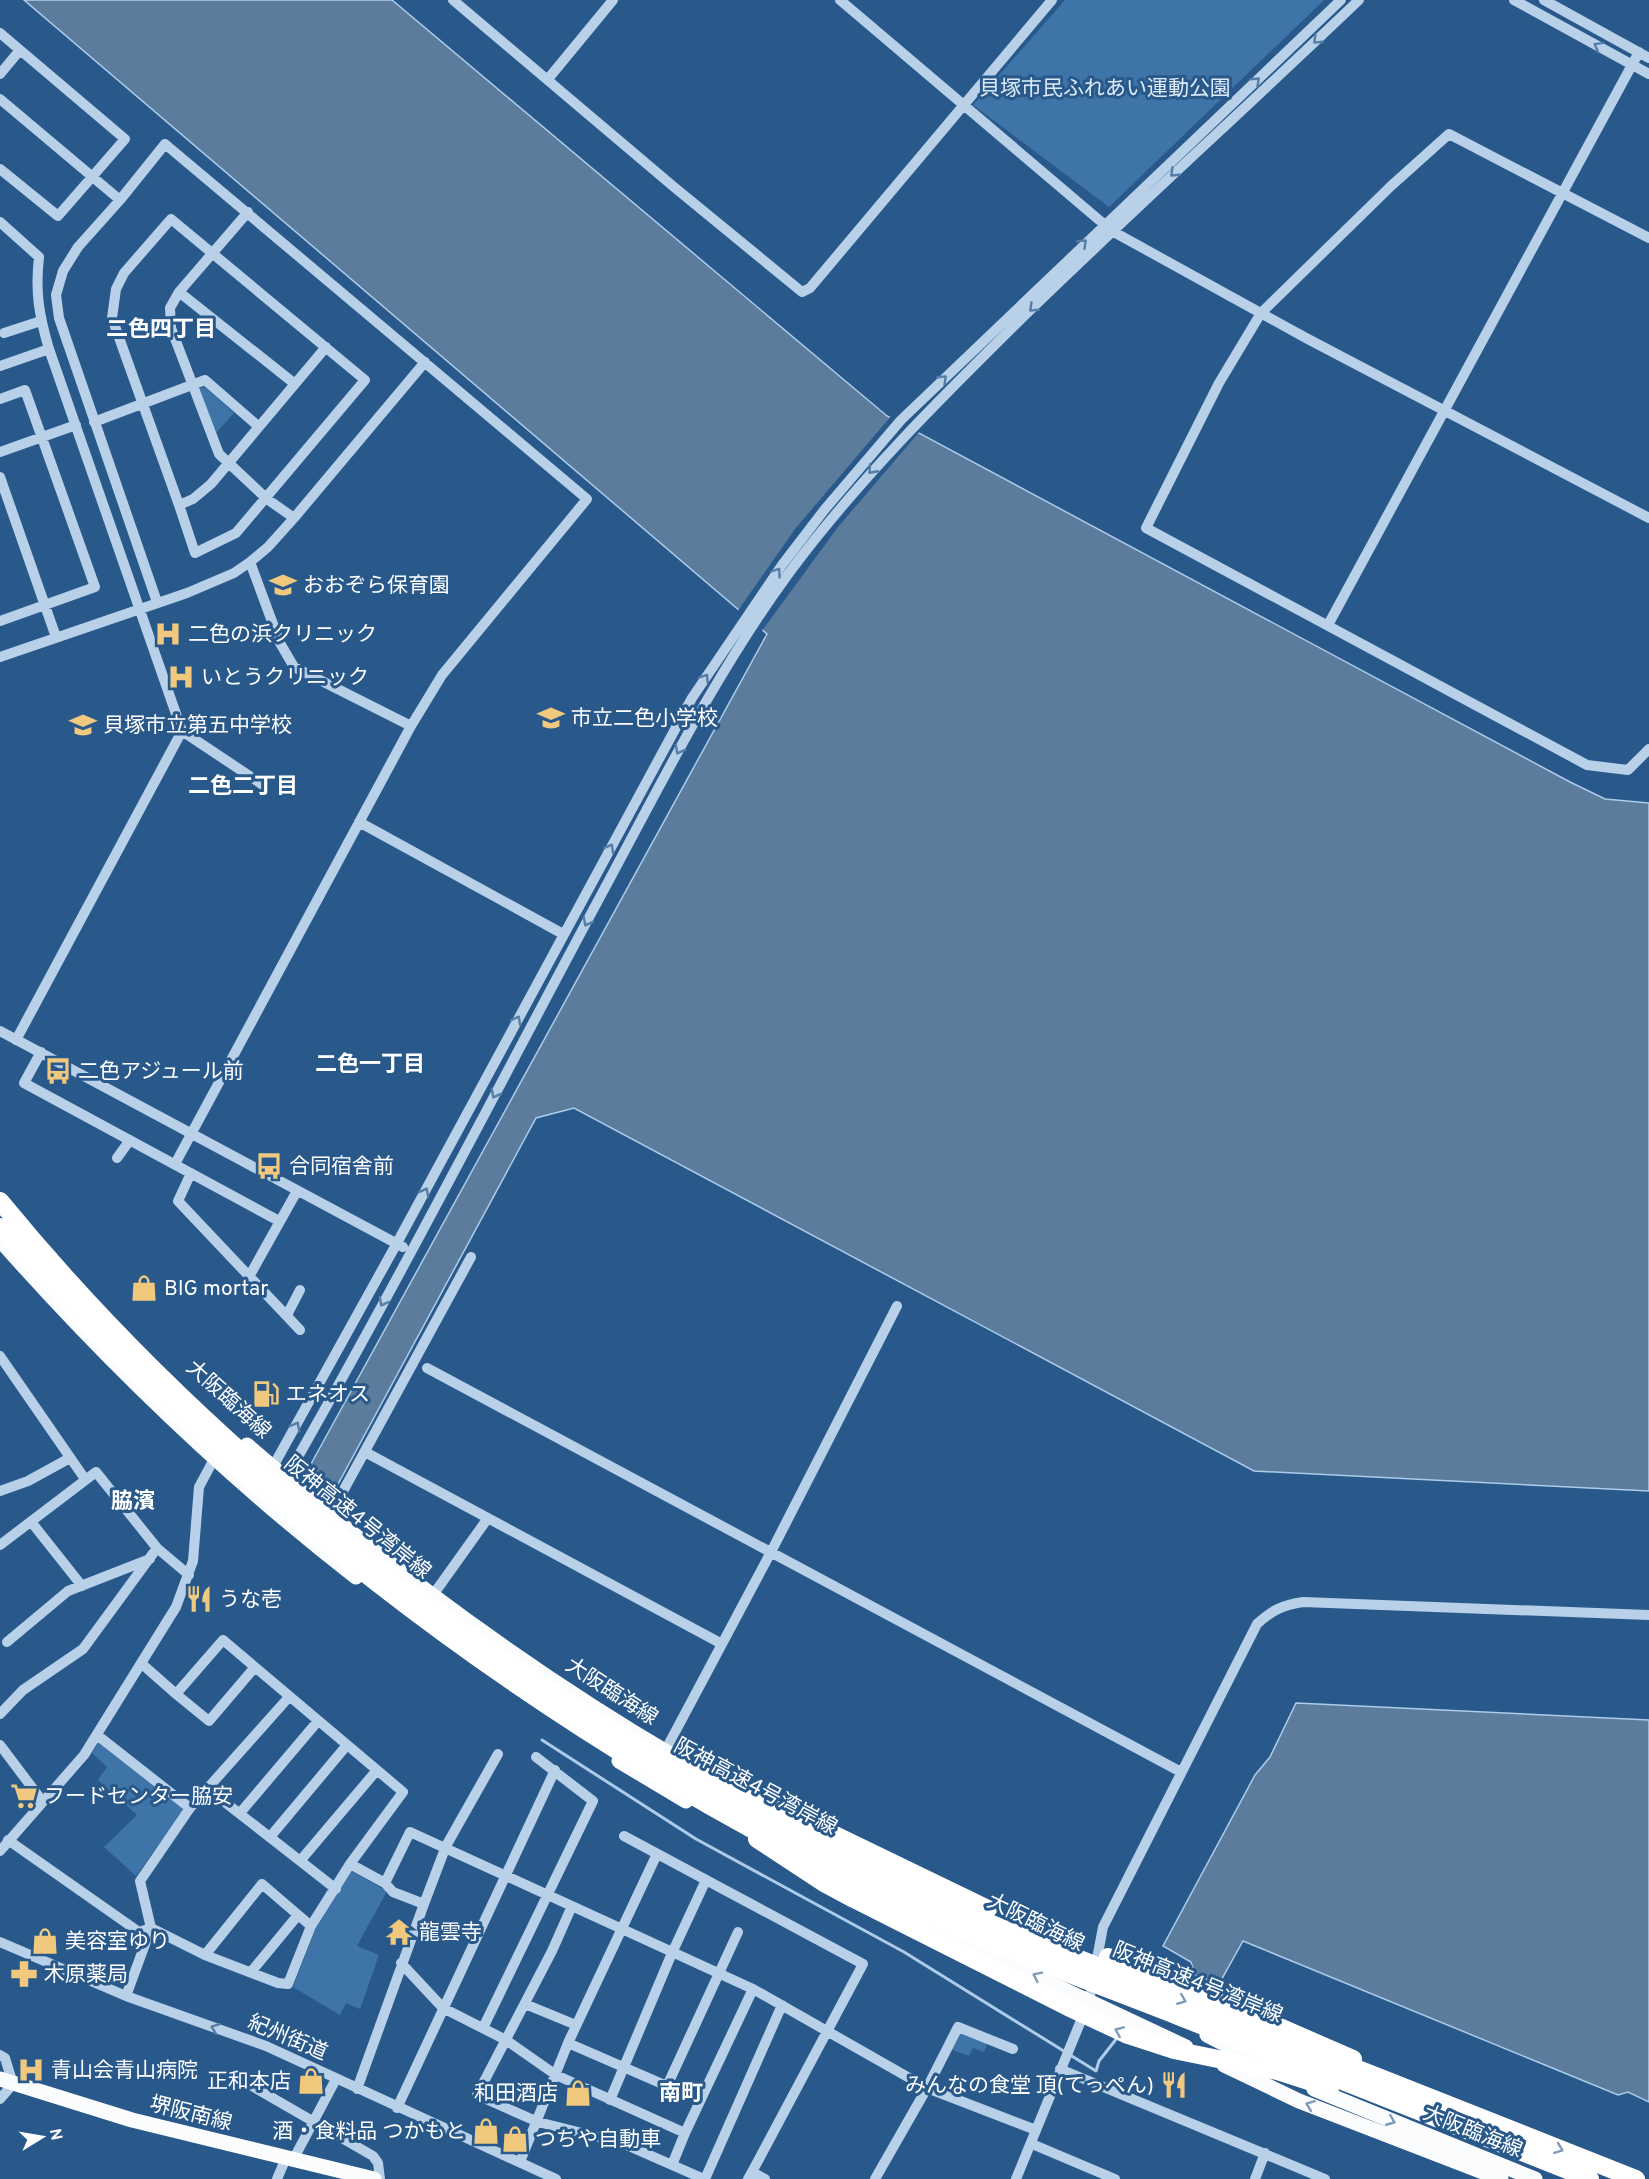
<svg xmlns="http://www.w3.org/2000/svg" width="1649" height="2179" viewBox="0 0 1649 2179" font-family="Overpass,'Noto Sans JP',sans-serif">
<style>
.green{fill:#3e74a7}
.water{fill:#5b7c9d;stroke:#acccea;stroke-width:1.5}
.pier{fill:#29598b}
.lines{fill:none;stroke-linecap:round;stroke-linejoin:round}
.stream{stroke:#acccea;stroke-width:3}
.minor{stroke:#b8d1e9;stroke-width:10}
.major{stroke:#fafcfe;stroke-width:15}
.highway{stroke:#fff;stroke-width:18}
.highway-bridge{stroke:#fff;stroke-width:18}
.oneway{stroke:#547da7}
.oneway2{stroke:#7d9ab9}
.oneway3{stroke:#7f9bb9}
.labels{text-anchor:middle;stroke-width:6;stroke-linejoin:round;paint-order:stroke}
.park-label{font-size:21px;fill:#dceaf7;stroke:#29598b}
.poi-label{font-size:21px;fill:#fff;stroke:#29598b;text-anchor:start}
.street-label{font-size:21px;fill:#fff;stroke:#29598b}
.neighbourhood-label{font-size:22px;font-weight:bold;fill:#fff;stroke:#29598b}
</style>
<rect width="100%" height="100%" fill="#29598b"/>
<!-- green -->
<path class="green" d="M1065,0H1324L1109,207L973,105Z
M205,387L234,413L216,433L198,389Z
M99,1741L184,1809L136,1876L104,1847L137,1815L98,1780L107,1767L92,1753Z
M351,1871L387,1891L357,1946L379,1955L360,2009L346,2003L340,2015L293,1987L315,1930Z
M958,2030L988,2042L984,2052L973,2048L969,2056L950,2049Z"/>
<!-- water -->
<path class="water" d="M24,0H392L887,416L1570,782L1605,799L1649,803V1491L1254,1471L574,1108L536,1118L331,1497L306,1473L767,634Z
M1296,1703L1649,1720V2102L1628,2092L1618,2095L1243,1941L1219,1984L1195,1975L1191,1962L1163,1946L1255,1775L1270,1757Z"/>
<!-- pier -->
<path class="pier" d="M892,415L921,430L838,527L761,632L737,612L795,529Z"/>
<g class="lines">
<!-- stream -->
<path class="stream" d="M542,1740L696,1839L904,1952L1096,2071L1099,2061L1117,2038"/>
<!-- minor -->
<path class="minor" d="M453,0L674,187L802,292L810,288L1052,0
M840,0L1112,231L1306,338L1649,518
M1514,0L1649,74
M1544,0L1649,58
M0,33L125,139L58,216L0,169
M0,74L20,50
M548,79L613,0
M0,99L120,200
M248,212L179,292L170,308L171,328L219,454L267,499L294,518
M0,222L39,257C35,292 39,315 49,349L182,731L263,785
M1649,238L1449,134L1391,186L1261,313L1219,383L1146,528L1587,765L1628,770L1649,749
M179,292L295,384
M4,333L41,321
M0,366L49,349
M0,399L25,390L95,587L0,621
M94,422L205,380L258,426
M0,452L76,425
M0,477L56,637
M179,505L195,553L236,533L365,380L171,219L124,273L116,289L112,318L179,505L193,499L211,484L326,347
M250,562L280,643L294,667L411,726
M157,602L59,318L56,295L63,271L78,247L120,200L165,144L587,499L442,675L411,726L175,1164
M1328,625L1639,52
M0,657L187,593L234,573L250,562L268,547L294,518L425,362
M359,822L563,934
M0,1031L403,1247
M16,1040L182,731
M41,1052L24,1083L279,1221
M117,1158L130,1140
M191,1173L178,1201L300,1330
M250,1275L297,1191
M287,1315L300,1290
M0,1356L85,1479
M427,1368L1181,1772
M365,1452L722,1644
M270,1472L397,1243L692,698L782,565L825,509L901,420L1341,0
M283,1483C391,1295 491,1101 593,910C655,796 712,678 789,573C858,480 939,400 1021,319C1132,211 1247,107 1359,0
M0,1491L28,1481L70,1458
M330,1515L471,1257
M32,1523L82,1586
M0,1545L96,1472L157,1548L189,1575
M433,1595L488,1518
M7,1642L68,1591L150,1559
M142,1664L176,1694L223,1640L403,1792L350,1864L311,1926L288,1984L278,1983L205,1955L151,1928L140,1881L190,1808L289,1697
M176,1694L209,1721L255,1667
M0,1714L23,1690L83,1649L157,1548
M97,1735L190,1808
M0,1745L43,1802
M665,1751L771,1552L897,1306
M208,1789L336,1889
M240,1813L318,1721
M624,1836L863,1964L752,2172
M270,1837L347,1745
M8,1840L139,1932L151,1928
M0,1851L84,1755L176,1607L193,1561L199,1487L214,1459
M300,1861L377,1770
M350,1864L385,1883L410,1832L753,1989L927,2088L1036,2130
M424,1904L446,1846L498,1754
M572,1906L552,1951L477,2095L538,2122L622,2143L704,2179
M0,1942L126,1996L266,2046L556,2179
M205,1955L262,1884L311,1926
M401,1963L443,2008L506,2040L556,2075L685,2133L753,1989
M251,1972L298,1915
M126,1996L151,1928
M525,2004L576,2025
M483,2028L593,1801L536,1757
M568,2043L667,2086L738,1932
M0,2055L5,2058L13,2084L0,2099
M1060,2069L1325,2179
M252,2086L373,2156L378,2163L380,2179
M357,2089L424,1904L393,1892L385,1883
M610,2100L672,1953L706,1880
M397,2108L555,1770
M1032,2144L1115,2179
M293,2160L336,2079
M520,2162L568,2043L657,1854
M672,2165L685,2133
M277,2179L286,2158
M705,2179L782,2005
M748,2179L752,2172L765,2179
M875,2179L927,2088L958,2027L1013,2049
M1016,2179L1089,2001L1103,1927L1257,1624C1272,1610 1283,1605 1303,1602L1649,1615
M1255,2179L1265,2153"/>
<!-- major -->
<path class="major" d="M0,1240C109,1363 226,1476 356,1577
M247,1445C381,1562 526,1670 680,1760
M619,1761L686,1801
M931,1927L1186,2047
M1207,2035L1266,2065
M1224,2065L1299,2101L1501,2179
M0,2079L132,2120L374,2179
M1314,2089L1535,2179"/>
<!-- highway -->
<path class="highway" d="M674,1757L833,1834
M757,1839L824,1883L852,1898
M1192,1989L1353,2059"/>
<!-- highway-bridge -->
<path class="highway-bridge" d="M0,1201C216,1465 514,1692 818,1846C925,1900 1037,1942 1148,1986C1310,2051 1473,2115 1636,2179
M0,1227C228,1488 505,1702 813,1862C931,1923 1055,1968 1178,2016C1315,2070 1453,2125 1590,2179
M833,1834L988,1909
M852,1898L1068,2007L1128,2035L1174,2050L1277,2071L1330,2088
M1108,1957L1192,1989"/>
</g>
<!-- one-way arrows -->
<defs><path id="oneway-chevron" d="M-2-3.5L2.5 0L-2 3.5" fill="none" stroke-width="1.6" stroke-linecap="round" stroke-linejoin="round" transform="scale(1.5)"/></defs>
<g class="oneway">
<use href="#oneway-chevron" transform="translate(1317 40) rotate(136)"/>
<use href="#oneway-chevron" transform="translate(1598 46) rotate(-151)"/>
<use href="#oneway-chevron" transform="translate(1256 81) rotate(-43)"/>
<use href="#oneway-chevron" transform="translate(1174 173) rotate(137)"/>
<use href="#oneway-chevron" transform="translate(1083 243) rotate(-44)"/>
<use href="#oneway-chevron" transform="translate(1033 308) rotate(136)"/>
<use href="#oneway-chevron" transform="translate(943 379) rotate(-44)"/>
<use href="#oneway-chevron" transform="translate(872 470) rotate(132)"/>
<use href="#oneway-chevron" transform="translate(777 572) rotate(-55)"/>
<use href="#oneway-chevron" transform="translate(705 678) rotate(-57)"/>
<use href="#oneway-chevron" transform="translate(679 750) rotate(118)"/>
<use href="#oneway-chevron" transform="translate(610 848) rotate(-61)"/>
<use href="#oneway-chevron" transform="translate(587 922) rotate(118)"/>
<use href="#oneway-chevron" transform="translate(517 1020) rotate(-62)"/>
<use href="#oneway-chevron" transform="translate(495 1094) rotate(118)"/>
<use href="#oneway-chevron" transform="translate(425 1192) rotate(-62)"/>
<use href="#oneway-chevron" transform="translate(383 1302) rotate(119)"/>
<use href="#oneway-chevron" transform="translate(296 1426) rotate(-61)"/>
<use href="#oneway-chevron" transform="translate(215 2028) rotate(-160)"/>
</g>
<g class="oneway2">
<use href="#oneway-chevron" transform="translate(1037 1976) rotate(-154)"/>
<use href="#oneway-chevron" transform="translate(1310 2105) rotate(-159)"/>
<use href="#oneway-chevron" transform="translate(1391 2121) rotate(22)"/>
</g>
<g class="oneway3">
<use href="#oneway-chevron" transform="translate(1182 2000) rotate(22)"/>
<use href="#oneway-chevron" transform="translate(1119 2031) rotate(-157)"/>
<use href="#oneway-chevron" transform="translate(1559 2149) rotate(21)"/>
</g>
<!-- icons -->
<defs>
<symbol id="school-bare" viewBox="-9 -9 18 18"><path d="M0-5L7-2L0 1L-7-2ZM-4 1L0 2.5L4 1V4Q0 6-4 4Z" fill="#f0c97f" stroke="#29598b" stroke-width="2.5" paint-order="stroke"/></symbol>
<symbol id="hospital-bare" viewBox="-9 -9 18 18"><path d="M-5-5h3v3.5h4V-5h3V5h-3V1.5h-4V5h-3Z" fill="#f0c97f" stroke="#29598b" stroke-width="2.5" paint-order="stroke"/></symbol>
<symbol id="bus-bare" viewBox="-9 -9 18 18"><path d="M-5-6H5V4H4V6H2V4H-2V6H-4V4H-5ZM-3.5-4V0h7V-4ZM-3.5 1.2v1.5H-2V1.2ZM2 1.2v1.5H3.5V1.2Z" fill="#f0c97f" stroke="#29598b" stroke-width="2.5" paint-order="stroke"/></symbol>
<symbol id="shop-bare" viewBox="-9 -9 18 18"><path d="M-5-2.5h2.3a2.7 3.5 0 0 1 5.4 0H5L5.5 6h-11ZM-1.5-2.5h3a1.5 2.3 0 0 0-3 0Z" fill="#f0c97f" stroke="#29598b" stroke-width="2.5" paint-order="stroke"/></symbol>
<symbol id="fuel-bare" viewBox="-9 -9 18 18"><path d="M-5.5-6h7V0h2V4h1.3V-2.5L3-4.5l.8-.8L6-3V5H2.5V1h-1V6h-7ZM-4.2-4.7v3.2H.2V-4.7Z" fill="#f0c97f" stroke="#29598b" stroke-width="2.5" paint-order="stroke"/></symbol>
<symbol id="restaurant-bare" viewBox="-9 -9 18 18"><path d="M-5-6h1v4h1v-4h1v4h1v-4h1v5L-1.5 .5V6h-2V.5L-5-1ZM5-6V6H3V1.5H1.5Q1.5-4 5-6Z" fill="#f0c97f" stroke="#29598b" stroke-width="2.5" paint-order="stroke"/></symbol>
<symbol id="supermarket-bare" viewBox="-9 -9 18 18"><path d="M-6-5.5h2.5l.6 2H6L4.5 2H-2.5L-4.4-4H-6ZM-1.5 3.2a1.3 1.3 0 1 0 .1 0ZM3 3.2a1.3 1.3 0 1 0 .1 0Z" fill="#f0c97f" stroke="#29598b" stroke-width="2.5" paint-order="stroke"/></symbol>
<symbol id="temple-bare" viewBox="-9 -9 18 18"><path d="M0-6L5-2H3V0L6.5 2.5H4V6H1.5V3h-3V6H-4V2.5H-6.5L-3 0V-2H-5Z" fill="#f0c97f" stroke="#29598b" stroke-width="2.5" paint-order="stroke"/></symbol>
<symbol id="pharmacy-bare" viewBox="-9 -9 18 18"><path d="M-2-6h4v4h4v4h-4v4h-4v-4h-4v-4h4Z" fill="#f0c97f" stroke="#29598b" stroke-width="2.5" paint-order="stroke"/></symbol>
</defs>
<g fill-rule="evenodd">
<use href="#school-bare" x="264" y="566" width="38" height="38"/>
<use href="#hospital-bare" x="149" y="615" width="38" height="38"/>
<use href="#hospital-bare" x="162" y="658" width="38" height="38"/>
<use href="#school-bare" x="532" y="699" width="38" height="38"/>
<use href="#school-bare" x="64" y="706" width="38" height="38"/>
<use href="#bus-bare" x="39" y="1052" width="38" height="38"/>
<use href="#bus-bare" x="250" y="1147" width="38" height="38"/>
<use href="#shop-bare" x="125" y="1269" width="38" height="38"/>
<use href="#fuel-bare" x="247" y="1375" width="38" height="38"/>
<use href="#restaurant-bare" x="180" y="1580" width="38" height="38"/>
<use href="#supermarket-bare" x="5" y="1777" width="38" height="38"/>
<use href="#temple-bare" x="380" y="1913" width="38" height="38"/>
<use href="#shop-bare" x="26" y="1922" width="38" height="38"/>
<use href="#pharmacy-bare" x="5" y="1955" width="38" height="38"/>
<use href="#hospital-bare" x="12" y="2051" width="38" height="38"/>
<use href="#shop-bare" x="292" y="2062" width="38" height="38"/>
<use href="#restaurant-bare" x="1155" y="2066" width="38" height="38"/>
<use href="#shop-bare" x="559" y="2074" width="38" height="38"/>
<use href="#shop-bare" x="467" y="2112" width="38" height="38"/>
<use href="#shop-bare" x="496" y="2120" width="38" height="38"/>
</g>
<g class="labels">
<!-- park labels -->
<g class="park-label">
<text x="1105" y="95">貝塚市民ふれあい運動公園</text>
</g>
<!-- poi labels -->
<g class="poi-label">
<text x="303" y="592">おおぞら保育園</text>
<text x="188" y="641">二色の浜クリニック</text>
<text x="201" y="684">いとうクリニック</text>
<text x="571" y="725">市立二色小学校</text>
<text x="103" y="732">貝塚市立第五中学校</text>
<text x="78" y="1078">二色アジュール前</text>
<text x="289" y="1173">合同宿舎前</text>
<text x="164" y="1295">BIG mortar</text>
<text x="286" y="1401">エネオス</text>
<text x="219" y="1606">うな壱</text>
<text x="44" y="1803">フードセンター脇安</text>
<text x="419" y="1939">龍雲寺</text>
<text x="65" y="1948">美容室ゆり</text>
<text x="44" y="1981">木原薬局</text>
<text x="51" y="2077">青山会青山病院</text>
<text x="291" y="2088" text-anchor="end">正和本店</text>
<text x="1154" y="2092" text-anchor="end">みんなの食堂 頂(てっぺん)</text>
<text x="558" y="2100" text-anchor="end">和田酒店</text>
<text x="466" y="2138" text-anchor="end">酒・食料品 つかもと</text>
<text x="535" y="2146">つちや自動車</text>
</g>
<!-- street labels -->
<g class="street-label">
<text transform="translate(229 1399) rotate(42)" y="7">大阪臨海線</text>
<text transform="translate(358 1517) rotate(39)" y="7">阪神高速4号湾岸線</text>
<text transform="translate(612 1691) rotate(33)" y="7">大阪臨海線</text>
<text transform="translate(756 1786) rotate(28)" y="7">阪神高速4号湾岸線</text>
<text transform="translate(1036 1922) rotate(26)" y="7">大阪臨海線</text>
<text transform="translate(1198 1982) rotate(22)" y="7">阪神高速4号湾岸線</text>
<text transform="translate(288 2037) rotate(23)" y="7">紀州街道</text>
<text transform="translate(191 2113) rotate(14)" y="7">堺阪南線</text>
<text transform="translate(1473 2131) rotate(22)" y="7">大阪臨海線</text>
</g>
<!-- neighbourhood labels -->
<g class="neighbourhood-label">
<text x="161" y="336">二色四丁目</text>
<text x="243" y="793">二色二丁目</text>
<text x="370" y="1071">二色一丁目</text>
<text x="133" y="1508">脇濱</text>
<text x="681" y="2100">南町</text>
</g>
</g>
<!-- north arrow -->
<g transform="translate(42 2137) rotate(79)" stroke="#29598b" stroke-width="4.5" paint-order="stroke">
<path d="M0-4.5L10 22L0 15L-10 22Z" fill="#ffffff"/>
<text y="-9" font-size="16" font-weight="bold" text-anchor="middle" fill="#ffffff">N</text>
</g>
</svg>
